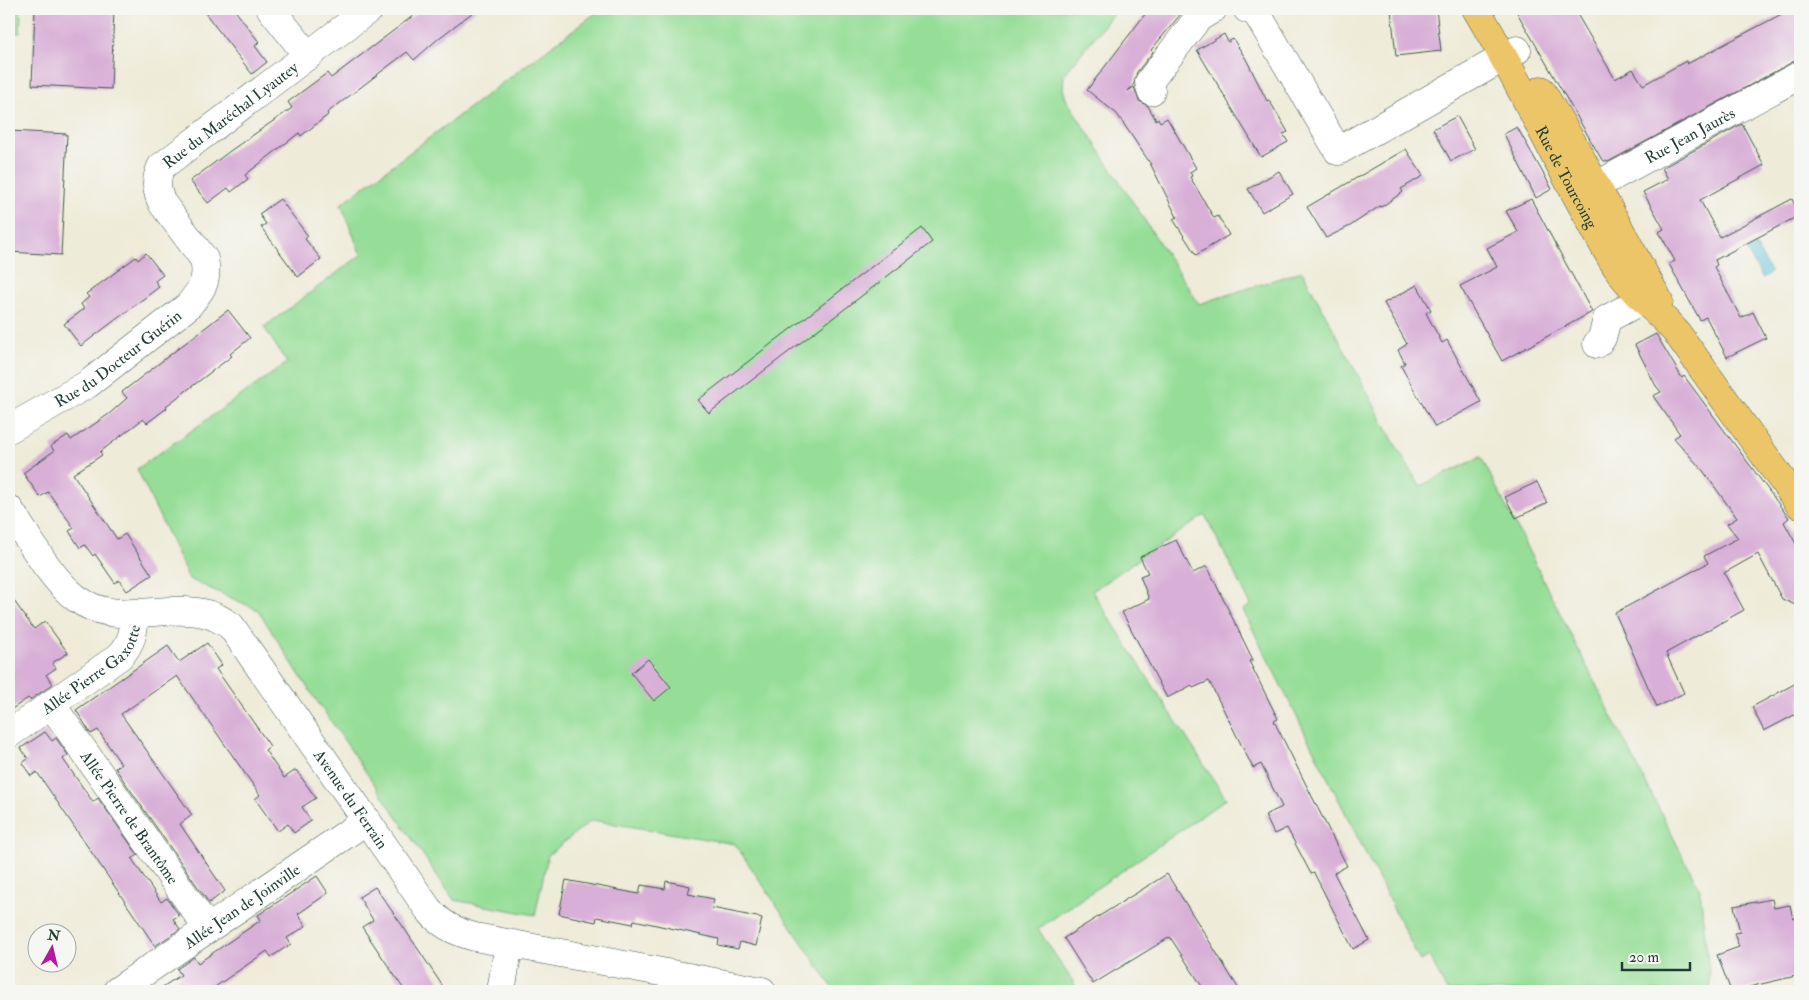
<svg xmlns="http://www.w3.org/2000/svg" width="1809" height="1000" viewBox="0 0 1809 1000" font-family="'IM FELL Double Pica',serif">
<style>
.green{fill:#96de98;stroke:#5a8e66}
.water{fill:#60c5dd;stroke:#408188}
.building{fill:#d8afd7}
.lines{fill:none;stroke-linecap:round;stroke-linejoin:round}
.minor-casing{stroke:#3e574d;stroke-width:29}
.major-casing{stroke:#3e574d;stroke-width:29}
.minor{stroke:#fff;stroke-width:28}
.major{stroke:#edc569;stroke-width:28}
.labels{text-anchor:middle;stroke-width:4;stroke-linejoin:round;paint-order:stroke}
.street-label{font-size:16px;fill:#1f3d34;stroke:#f6f6f2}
</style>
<rect width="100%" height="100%" fill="#f6f6f2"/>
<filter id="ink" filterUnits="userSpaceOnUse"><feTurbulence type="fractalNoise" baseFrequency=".02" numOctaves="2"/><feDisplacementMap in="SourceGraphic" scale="10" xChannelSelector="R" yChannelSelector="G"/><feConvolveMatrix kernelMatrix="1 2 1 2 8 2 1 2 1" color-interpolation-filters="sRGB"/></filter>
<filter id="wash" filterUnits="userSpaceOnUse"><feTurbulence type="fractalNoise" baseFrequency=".0096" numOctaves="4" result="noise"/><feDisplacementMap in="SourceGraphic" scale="20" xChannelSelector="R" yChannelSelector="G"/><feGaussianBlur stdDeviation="1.12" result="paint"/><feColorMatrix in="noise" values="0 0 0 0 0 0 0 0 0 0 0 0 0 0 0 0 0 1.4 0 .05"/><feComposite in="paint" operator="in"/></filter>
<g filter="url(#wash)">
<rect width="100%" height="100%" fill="#eeebd8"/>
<!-- green -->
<path class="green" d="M9,9H21L20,33L9,32Z
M601,9H1117L1064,75L1063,89L1066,99L1199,304L1302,271L1396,446L1420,486L1481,457L1700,890L1711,991H1447L1429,956L1420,961L1243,610L1251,605L1205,515L1092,591L1226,799L1038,929L1079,991H835L735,844L592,820L548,855L535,915L454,900L304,682L258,610L189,579L137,469L287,363L264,327L361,255L341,204Z"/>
<!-- water -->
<path class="water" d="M1756,246L1771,273L1762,278L1747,251Z"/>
<g id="blocks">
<!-- building -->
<path class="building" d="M35,9H114L111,89L32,85Z
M202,9H234L259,42L255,46L267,62L252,74Z
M422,9H477L439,38L414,60L407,52L327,113L328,115L301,136L299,133L245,175L248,179L231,192L228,188L208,203L190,181L230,151L292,108L288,102L327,73L331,78Z
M1149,9H1185L1151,50L1153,52L1137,72L1134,84L1128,91L1134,87L1139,101L1148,106L1156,120L1158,118L1160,122L1167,118L1196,168L1190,172L1192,176L1190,177L1214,218L1218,216L1229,235L1196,255L1173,219L1177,217L1150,163L1117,114L1087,90Z
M1391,9H1436L1441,51L1396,56Z
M1515,9H1574L1615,79L1633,69L1643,85L1686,61L1687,64L1791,9H1800V58L1608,162L1602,160Z
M1224,34L1228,42L1233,39L1246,59L1267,101L1269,100L1288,132L1283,134L1288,142L1261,157L1197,50Z
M1457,116L1475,149L1451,161L1433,129Z
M1742,124L1764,165L1700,200L1720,237L1792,199L1800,215L1715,260L1717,265L1714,267L1741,318L1753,312L1766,338L1727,357L1706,317L1700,320L1669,264L1675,261L1659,232L1664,229L1643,192L1668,179L1662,168Z
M1517,127L1552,189L1536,198L1504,134Z
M9,131L67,134L61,255L9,252Z
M1406,149L1423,176L1401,189L1403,192L1381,207L1380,206L1350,226L1326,238L1307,207Z
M1279,171L1293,194L1262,212L1248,189Z
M280,199L308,236L305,239L321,259L298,277L261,227L266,224L259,214Z
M1531,199L1592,312L1502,361L1460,286L1497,267L1487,248L1518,232L1506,211Z
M922,228L932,242L709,413L698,400Z
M146,253L163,275L155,281L159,287L81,346L64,324L84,309L81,304L89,297L86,294L136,257L138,260Z
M1417,285L1431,310L1426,313L1442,343L1447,340L1481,402L1435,427L1401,366L1405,363L1398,350L1407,344L1384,303Z
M228,310L250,338L230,354L232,356L166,406L167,408L147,423L143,419L100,452L102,455L73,474L117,539L125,534L152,575L127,591L119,580L115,583L95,554L93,556L85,545L80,548L69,531L74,528L48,492L40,497L23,473L54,451L51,446L68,435L71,440L109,414L127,398L122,392Z
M1656,334L1682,378L1684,376L1789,518L1784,522L1800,551V607L1782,599L1758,554L1724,573L1744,610L1666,653L1684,693L1657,707L1615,613L1708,563L1704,556L1738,538L1727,524L1737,518L1704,472L1674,438L1680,434L1653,396L1661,392L1656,386L1635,345Z
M1537,482L1547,503L1516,518L1505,497Z
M1176,540L1193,573L1207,566L1253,660L1249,661L1278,719L1274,721L1347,866L1334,873L1369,940L1353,949L1314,873L1311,874L1287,828L1274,834L1265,815L1282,807L1261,764L1253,768L1209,681L1193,688L1192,685L1167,698L1122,612L1149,599L1140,576L1148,573L1140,557Z
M9,594L34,629L45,621L68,653L52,663L56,668L46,675L53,684L30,700L28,698L9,711Z
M207,643L222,665L216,669L270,746L265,750L284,778L296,770L316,798L302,807L311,821L294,833L288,824L278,831L255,799L260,795L177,676L121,714L192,815L180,824L225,891L209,903L124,781L115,768L121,764L98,730L91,734L76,710L168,646L179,662Z
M648,659L671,687L654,701L631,673Z
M1800,681V712L1764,731L1752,707Z
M45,732L52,741L56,738L68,755L63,759L93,802L98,798L138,855L132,859L161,902L167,898L179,915L173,919L180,929L155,946L37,772L31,776L22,763L28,759L21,748Z
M1167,874L1203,931L1240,991H1205L1170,937L1093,984L1064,938Z
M317,876L328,893L298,914L306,926L287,938L291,944L271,957L267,951L209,991H156L181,975L177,969L194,957L198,963L261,920L258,915Z
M566,880L639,894L641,885L665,889L666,881L690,886L688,894L714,899L712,908L762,918L756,946L740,942L738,949L718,945L719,939L634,920L633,924L597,917L596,922L559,914Z
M375,887L404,928L446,991H405L362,927L373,920L359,897Z
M1772,899L1774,908L1790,905L1793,919L1800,917V975L1753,986L1738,991H1731L1717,955L1739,947L1734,933L1740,932L1734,906Z"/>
</g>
</g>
<g filter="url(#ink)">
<use href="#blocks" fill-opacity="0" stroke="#3e574d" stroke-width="1"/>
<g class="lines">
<defs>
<g id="minor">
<path d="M271,9L308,56"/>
<path d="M1247,9L1256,12L1338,151L1517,50"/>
<path d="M1151,91L1149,82L1198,18L1213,9"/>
<path id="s1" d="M1577,196L1800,75"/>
<path d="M1597,344L1602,338L1607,319L1655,293"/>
<path id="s2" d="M9,429L88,384L188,306C201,290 209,282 204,259L162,203C156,190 155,180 161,167L369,9"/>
<path id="s3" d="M9,509C28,537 50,578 76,598C114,627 161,604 203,613C214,615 222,620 231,626L428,909C441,925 456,932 475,937L762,991"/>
<path id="s4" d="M51,704L208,929"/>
<path id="s5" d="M9,734L120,656C132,643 134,631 135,614"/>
<path id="s6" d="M117,991L367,820"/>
<path d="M501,991L509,944"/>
</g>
<g id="major">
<path id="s7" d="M1476,9C1516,75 1548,145 1586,213C1597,232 1607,254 1620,272C1636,295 1659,312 1677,333L1800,505"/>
<path d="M1541,90L1572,142L1659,301"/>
</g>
</defs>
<!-- minor casing -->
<use href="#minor" class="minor-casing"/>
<!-- major casing -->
<use href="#major" class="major-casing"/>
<!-- minor -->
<use href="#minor" class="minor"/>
<!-- major -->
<use href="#major" class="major"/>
</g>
</g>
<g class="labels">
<!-- street labels -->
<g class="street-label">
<text dy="6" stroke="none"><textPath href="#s2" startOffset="464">Rue du Maréchal Lyautey</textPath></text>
<text dy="6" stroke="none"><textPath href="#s1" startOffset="128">Rue Jean Jaurès</textPath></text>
<text dy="6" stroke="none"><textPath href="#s7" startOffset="191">Rue de Tourcoing</textPath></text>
<text dy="6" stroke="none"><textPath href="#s2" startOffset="130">Rue du Docteur Guérin</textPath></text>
<text dy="6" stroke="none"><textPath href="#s5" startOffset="106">Allée Pierre Gaxotte</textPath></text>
<text dy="6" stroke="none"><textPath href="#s3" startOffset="484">Avenue du Ferrain</textPath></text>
<text dy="6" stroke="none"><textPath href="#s4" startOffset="138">Allée Pierre de Brantôme</textPath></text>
<text dy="6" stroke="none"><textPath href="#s6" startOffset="151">Allée Jean de Joinville</textPath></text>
</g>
</g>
<!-- margin -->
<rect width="1809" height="1000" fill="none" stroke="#f6f6f2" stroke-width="30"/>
<!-- north arrow -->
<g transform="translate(52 948) rotate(8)"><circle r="24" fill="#f6f6f2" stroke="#a0aca6"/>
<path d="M0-4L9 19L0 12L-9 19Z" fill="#b5179e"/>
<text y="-8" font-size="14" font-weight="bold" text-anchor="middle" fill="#1f3d34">N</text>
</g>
<!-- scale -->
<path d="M1622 962v8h68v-8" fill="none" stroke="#1f3d34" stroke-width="2.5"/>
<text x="1629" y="962" font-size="15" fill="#1f3d34" stroke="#f6f6f2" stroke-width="4" paint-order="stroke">20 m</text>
</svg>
